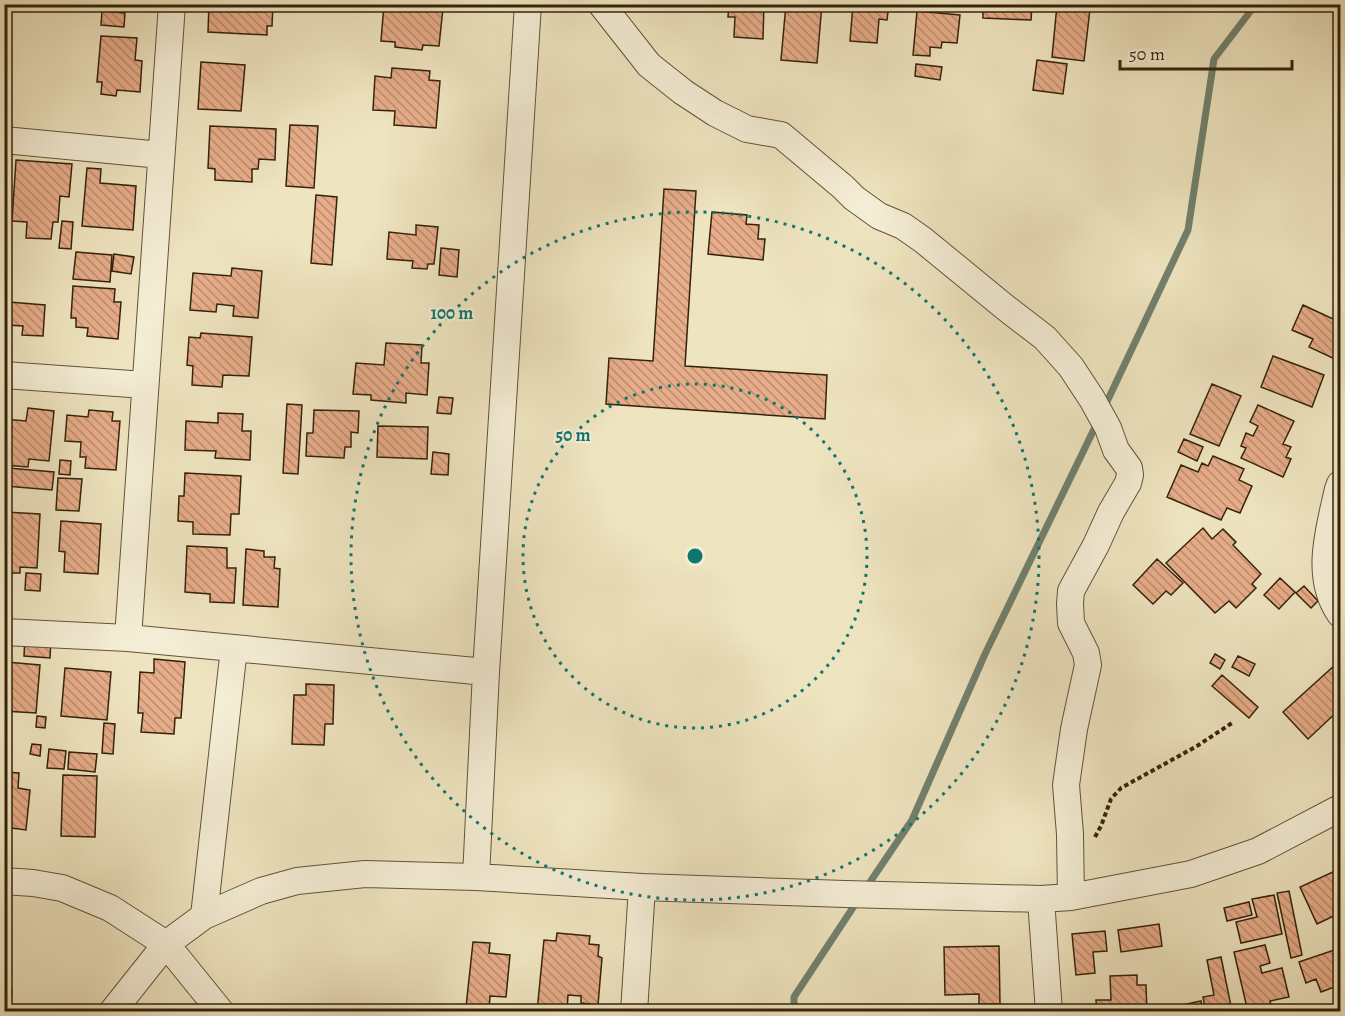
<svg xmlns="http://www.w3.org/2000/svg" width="1345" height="1016" viewBox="0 0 1345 1016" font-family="Alegreya,serif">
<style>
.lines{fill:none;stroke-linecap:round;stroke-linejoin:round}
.stream{stroke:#71816e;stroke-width:7}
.building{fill:url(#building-back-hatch);stroke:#34230c;stroke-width:1.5}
.minor-casing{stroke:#625339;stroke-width:28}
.path{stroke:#34230c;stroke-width:4;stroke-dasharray:4.5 3;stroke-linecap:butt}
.minor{stroke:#f4edd5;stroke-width:26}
.ring{fill:none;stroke:#0f766e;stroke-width:3;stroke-dasharray:3 6}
.centre{fill:#0f766e;stroke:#f4edd5;stroke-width:3}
.ring-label{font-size:18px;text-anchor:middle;font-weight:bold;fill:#0f766e;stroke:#f4edd5;stroke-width:4.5;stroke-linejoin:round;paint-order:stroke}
</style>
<defs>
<pattern id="building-back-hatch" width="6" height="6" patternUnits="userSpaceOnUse" patternTransform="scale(1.5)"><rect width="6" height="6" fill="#e7ac89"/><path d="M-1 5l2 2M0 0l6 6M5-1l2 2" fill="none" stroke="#bc8c6e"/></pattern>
</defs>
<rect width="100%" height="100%" fill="#eee4bf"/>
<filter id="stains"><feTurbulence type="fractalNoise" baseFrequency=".00333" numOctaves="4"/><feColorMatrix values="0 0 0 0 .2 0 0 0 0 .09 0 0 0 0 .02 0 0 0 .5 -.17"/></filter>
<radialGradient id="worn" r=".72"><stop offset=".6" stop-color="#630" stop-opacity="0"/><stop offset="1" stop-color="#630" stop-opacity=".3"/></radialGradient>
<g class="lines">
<!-- stream -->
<path class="stream" d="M1104,408L1188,230L1214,59L1256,4
M866,888L912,820L985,654L1098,421
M794,1012V997L858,900"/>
</g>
<!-- building -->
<path class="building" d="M209,4H273L272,26H267V35L208,32Z
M384,4H405L443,8L439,46L423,45L422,50L395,47V42L381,41Z
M729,4H764L763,39L734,37L735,17H728Z
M786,4H822L817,63L781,60Z
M853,4H889L887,20L879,19L877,43L850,41Z
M983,4L1032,6L1031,20L983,18Z
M1057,5L1090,9L1084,61L1052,57Z
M102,11L125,13L124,27L101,25Z
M917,11L960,15L957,43L942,42L941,48L930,47V56L913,55Z
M101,36L137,38L135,60L142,61L140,92L117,90L116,96L101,94L102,82H97Z
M1037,60L1067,64L1063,94L1033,90Z
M201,62L245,65L241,111L198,109Z
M916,64L942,67L940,80L915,76Z
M392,68L430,71L429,80L440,81L436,128L394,125L395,111L373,110L375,76L391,78Z
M290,125L318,126L314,188L286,186Z
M210,126L276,129L275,160L259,159L258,169H252V182L215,180V169L208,168Z
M16,160L72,164L69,197L60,196L58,222H53L51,239L26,238L27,222L12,221Z
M87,168L101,169L100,183L136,186L133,230L82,226Z
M664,189L696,191L685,366L827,375L825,419L606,404L609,358L653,361Z
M316,195L337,197L332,265L311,263Z
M712,212L747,215L746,224L759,225L758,239H765L763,260L708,254Z
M62,221L73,222L71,249L59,248Z
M416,225L438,227L434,264H428L427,269L412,268L413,261L387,259L389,232L416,235Z
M441,248L459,250L457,277L439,275Z
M76,252L112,255L110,282L73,279Z
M114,254L134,257L131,274L112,271Z
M232,268L262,271L258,318L233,316L234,306L217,304L216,312L190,310L193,273L231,276Z
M73,286L115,289L114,302H121L118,339L87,336L88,328L76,327V318H71Z
M9,302L45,305L43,336L22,335L23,326L7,325Z
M1303,305L1333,319L1336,312L1340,314V358L1339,361L1309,347L1313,339L1292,330Z
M201,333L252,337L249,376L223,375L222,387L192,385L193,366L187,365L189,337L200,338Z
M386,343L422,345L421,363H429L427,395L406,393V403L371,400V395L353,394L356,363L384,365Z
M1273,356L1324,375L1312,407L1261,387Z
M1212,384L1241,396L1219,446L1190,434Z
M439,397L453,398L451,414L437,413Z
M287,404L302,405L298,474L283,473Z
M1258,405L1294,421L1283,444L1291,447L1286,457L1291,459L1283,477L1241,458L1246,448L1241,446L1246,433L1253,436L1258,426L1250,422Z
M28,408L54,411L49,461L29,459L28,467L4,465V419L26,421Z
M89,410L113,412L112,421H120L116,470L85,468L86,457H80L81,442L65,441L67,415L88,417Z
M314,410L359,411L358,433L351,432V447H345L344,458L306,456L307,433H313Z
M218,413L243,414L242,431H251L250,460L215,458L216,451L185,450L186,421L218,423Z
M378,426L428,427L427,459L377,457Z
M1184,439L1203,447L1197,461L1178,452Z
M433,452L449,454L448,475L431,474Z
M1213,456L1244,469L1239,480L1252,486L1240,513L1227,508L1221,520L1167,497L1181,465L1198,472L1202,463L1208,466Z
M60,460L71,461L70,475L59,474Z
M8,468L54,472L52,490L6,486Z
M185,473L241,476L239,514H231L230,535L193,534V522L178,521L179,496H184Z
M58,478L82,479L79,511L56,510Z
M5,512L40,514L37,568L20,567V573H4Z
M61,521L101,524L98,574L64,572L65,552L59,551Z
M1203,528L1212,539L1223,529L1236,542L1233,545L1261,574L1252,584L1256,588L1236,608L1229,601L1215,613L1166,563Z
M187,546L227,548V568H236L234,603L210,602V594L185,592Z
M246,549L264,551V557H275L274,568L280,569L278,607L243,605Z
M1157,559L1183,583L1171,595L1166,591L1153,604L1133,585Z
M26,573L41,574L40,591L25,590Z
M1280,578L1295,592L1279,609L1264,595Z
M1304,586L1318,601L1311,608L1296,593Z
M25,636L51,638L50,658L24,656Z
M1215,654L1225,660L1220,669L1210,663Z
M1238,656L1255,664L1249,676L1232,667Z
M154,659L185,662L181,718H175L174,734L141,732L143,713H138L140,672L154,673Z
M6,662L40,665L36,713L4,711Z
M1336,664L1340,668V695L1337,699L1340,706V709L1308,739L1283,712Z
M65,668L111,672L107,720L61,716Z
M1222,675L1258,707L1249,718L1212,686Z
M306,684L334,685L333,724H325L324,745L292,744L294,695H306Z
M37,716L46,717L45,728L36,727Z
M104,723L115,724L113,754L102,753Z
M32,744L41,745L40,756L30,754Z
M49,749L66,751L64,769L47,768Z
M69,752L97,754L95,772L68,769Z
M4,772L19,773L18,788L30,790L26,830L4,827Z
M63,775L97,776L95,837L61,836Z
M1335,871L1340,884V913L1317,924L1300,887Z
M1289,891L1302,955L1291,958L1277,893Z
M1274,895L1282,934L1241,943L1236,922L1257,917L1252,899Z
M1249,902L1252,915L1227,921L1224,908Z
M1159,924L1162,946L1121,952L1118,930Z
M1105,931L1107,951L1093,952L1095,973L1076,975L1072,934Z
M557,933L590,936L589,944L599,945L598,956L602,958L598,1005L581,1003V996L568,995L567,1012H537L544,940L556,941Z
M473,942L490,943L489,953L510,955L506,997L490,996L489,1010L466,1007Z
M1265,945L1270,963L1260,966L1262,973L1282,968L1289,997L1270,1001L1272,1009L1262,1012H1248L1234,952Z
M999,946L1000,1004H979V994L945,995L944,947Z
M1340,948V985L1321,992L1316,979L1306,983L1299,962Z
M1221,957L1232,1011L1206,1012L1203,997L1214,995L1207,960Z
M1137,975V985H1146L1147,1012H1097L1096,1000H1111L1110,976Z
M4,990L12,991L10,1010H4Z
M1201,1001L1203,1012H1178L1177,1006Z"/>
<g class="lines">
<defs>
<path id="minor" d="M601,4L649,65L683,92L715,113L747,129L781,135L843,187L854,198L879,216L903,226L923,240L1006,308L1045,338L1071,367L1092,399L1108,428L1116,450L1129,468L1130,475L1128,483L1111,512L1096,545L1071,591L1070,604L1071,623L1086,653L1088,665L1074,729L1066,785L1070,834L1071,897
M4,140L161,155
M4,375L145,385
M1340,484L1338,489C1329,530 1314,577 1340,614
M4,632L128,638L486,672
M128,638L172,4
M476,877L486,672L528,4
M4,881L33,883L62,888L110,908L166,944L221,1012
M1041,899L1049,1012
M204,916L234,648
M112,1012L166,944L204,916L261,891L297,881L365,874L476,877L642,887L845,894L1041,899L1071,897L1191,874L1258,851L1340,808
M634,1012L642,887"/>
</defs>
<!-- minor casing -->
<use href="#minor" class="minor-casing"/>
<!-- path -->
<path class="path" d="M1095,837L1101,826L1111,799L1121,788L1197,746L1232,723"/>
<!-- minor -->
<use href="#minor" class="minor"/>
</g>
<!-- distance rings -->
<g class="ring">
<circle cx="695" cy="556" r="172"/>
<circle cx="695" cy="556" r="344"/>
</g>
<circle cx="695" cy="556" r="9" class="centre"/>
<g class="ring-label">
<text x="452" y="319">100 m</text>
<text x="573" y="441">50 m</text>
</g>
<!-- margin -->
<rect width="1345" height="1016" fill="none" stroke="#eee4bf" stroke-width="24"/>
<rect x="6" y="6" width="1333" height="1004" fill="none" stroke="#34230c" stroke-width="3"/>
<rect x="12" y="12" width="1321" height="992" fill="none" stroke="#34230c" stroke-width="1.5"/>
<!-- scale -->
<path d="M1120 60v9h172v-9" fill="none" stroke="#34230c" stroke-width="3"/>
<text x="1129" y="60" font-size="18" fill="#34230c" stroke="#f4edd5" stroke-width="4.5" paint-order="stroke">50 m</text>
<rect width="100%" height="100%" filter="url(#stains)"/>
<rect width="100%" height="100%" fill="url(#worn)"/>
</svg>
